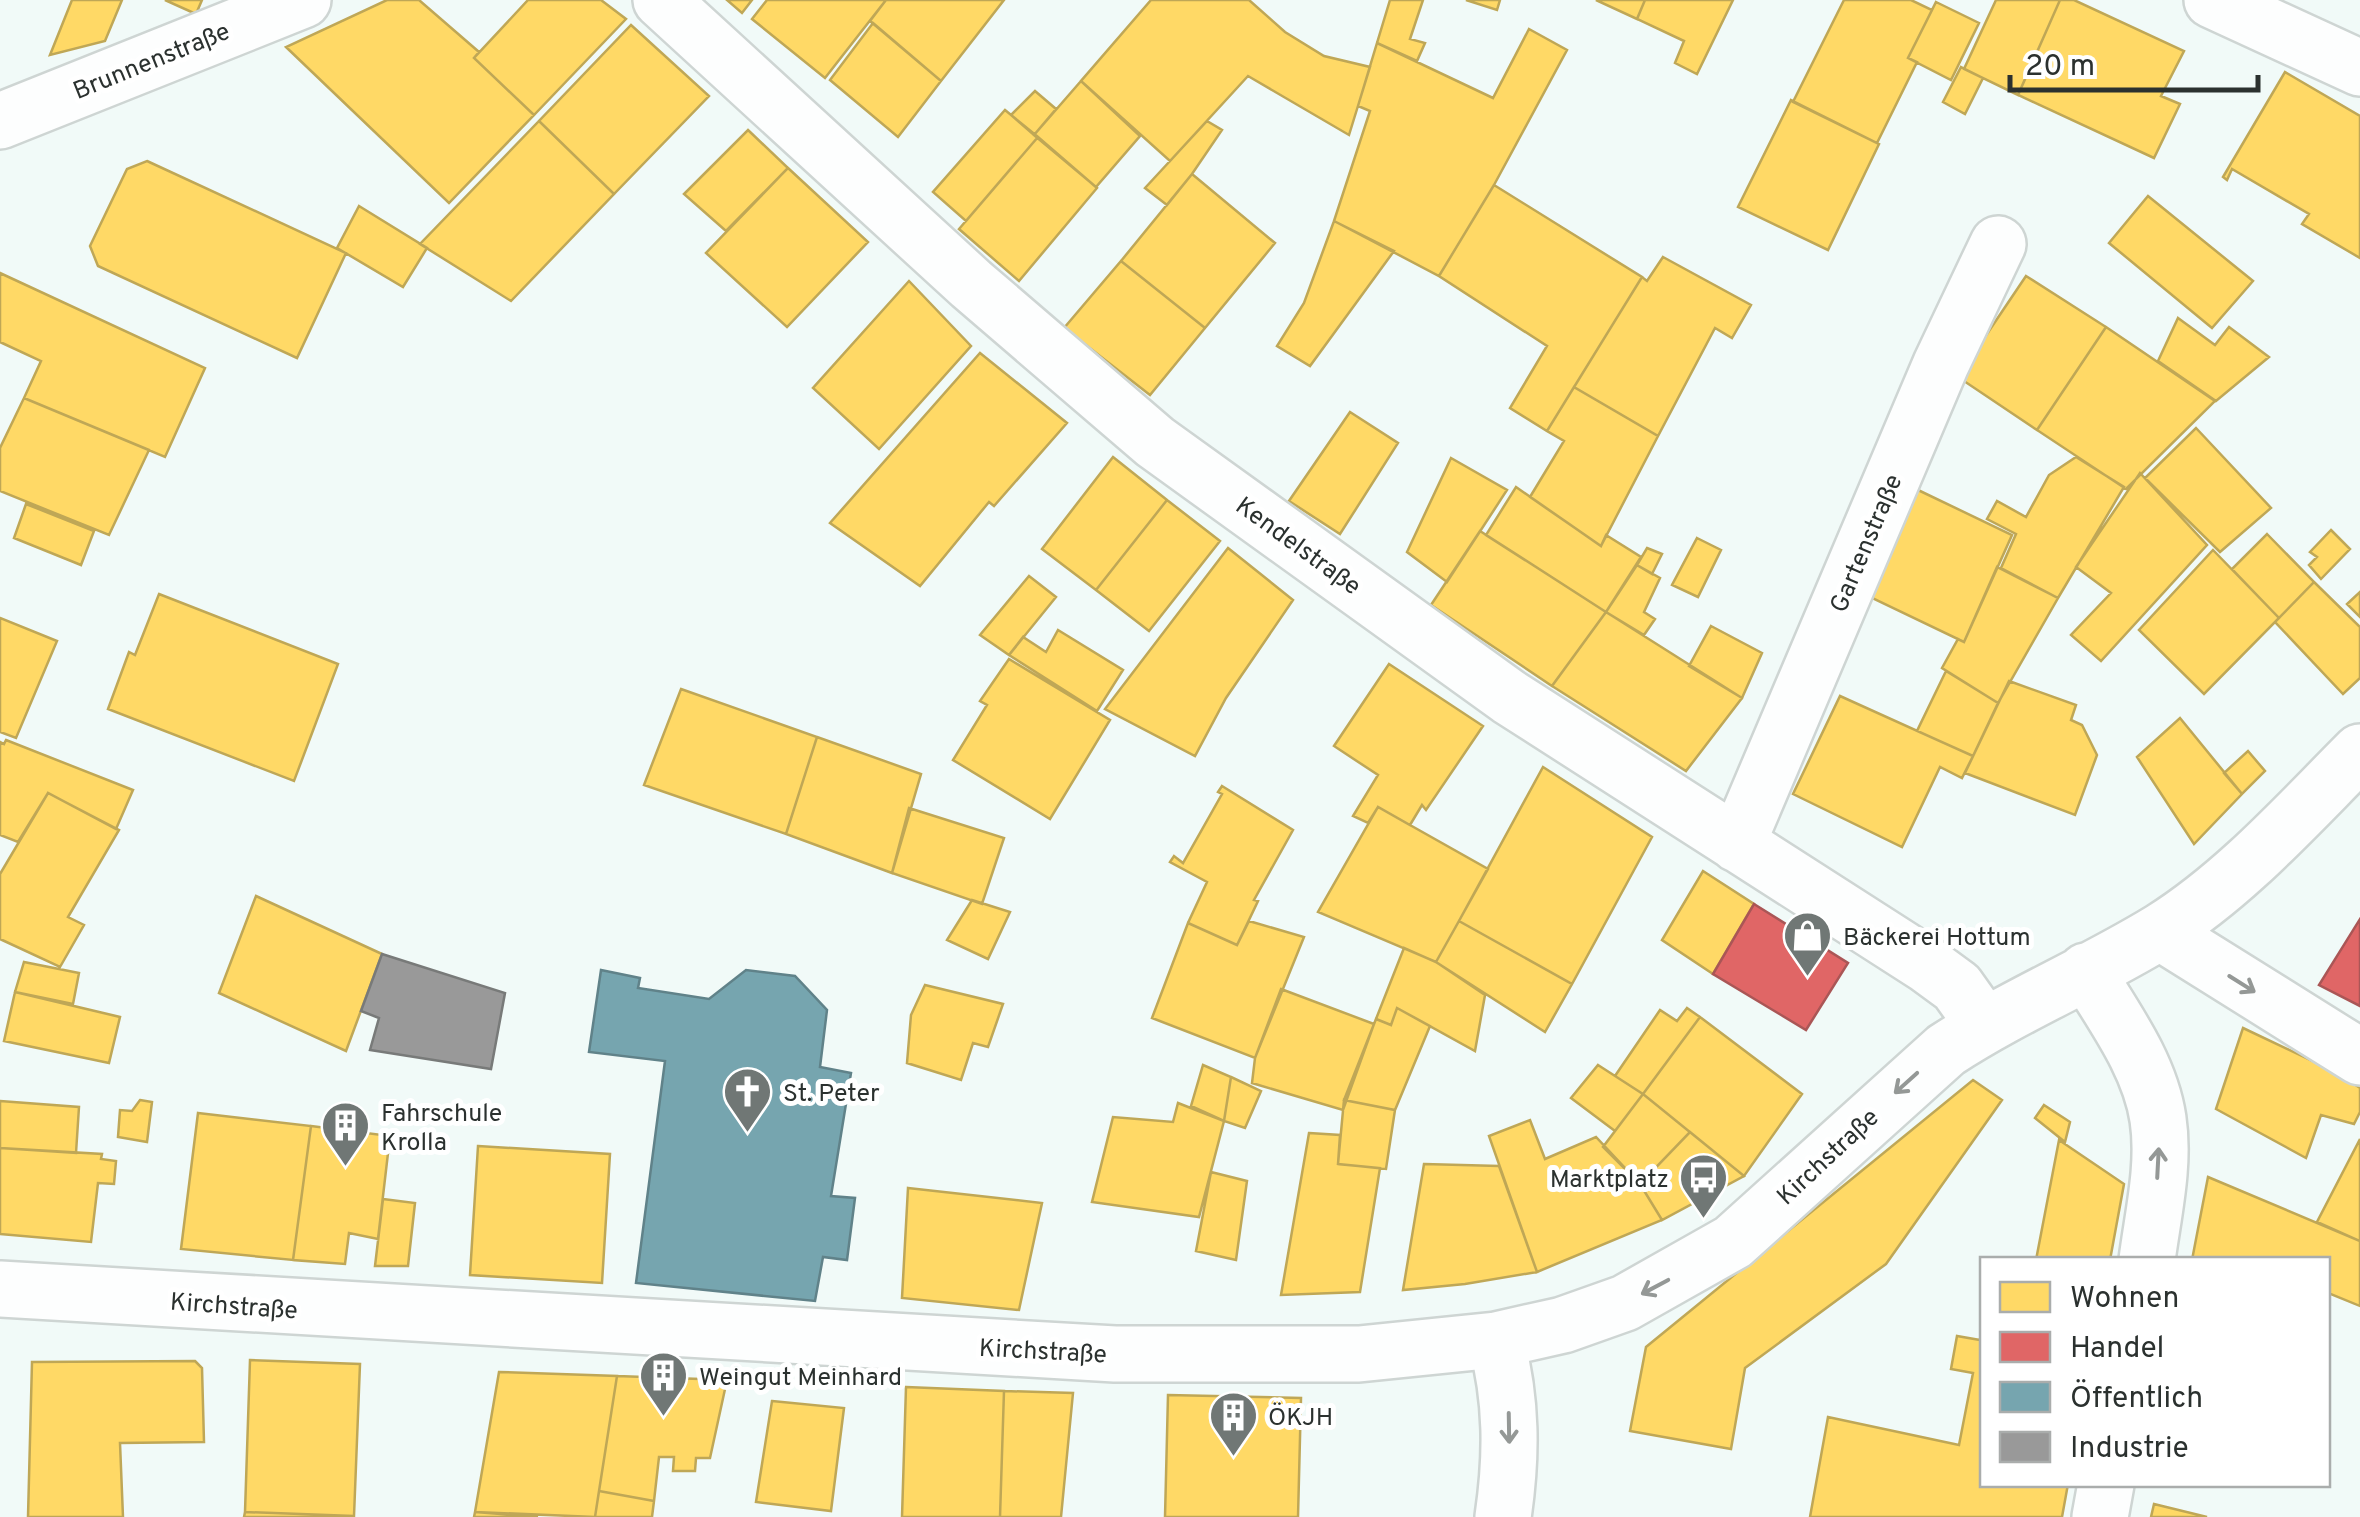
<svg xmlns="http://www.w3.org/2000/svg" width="2360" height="1517" viewBox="0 0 2360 1517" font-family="Overpass,sans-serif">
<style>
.homes{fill:#ffd966;stroke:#bfa756;stroke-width:2.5}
.shops{fill:#e06666;stroke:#aa5656;stroke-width:2.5}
.public{fill:#76a5af;stroke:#608289;stroke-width:2.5}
.industry{fill:#999;stroke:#787a79;stroke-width:2.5}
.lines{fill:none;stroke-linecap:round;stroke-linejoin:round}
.minor-casing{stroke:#ced5d3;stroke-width:60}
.minor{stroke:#fdfefe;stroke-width:55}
.oneway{stroke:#949896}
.labels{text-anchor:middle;stroke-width:10;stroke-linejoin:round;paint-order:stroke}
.street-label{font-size:25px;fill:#2b312f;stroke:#fff}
.poi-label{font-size:25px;fill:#2b312f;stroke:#fff;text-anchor:start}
</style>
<rect width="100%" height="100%" fill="#f1faf8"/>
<!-- homes -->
<path class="homes" d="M72,0H122L105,41L50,55Z
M165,0H202L196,14Z
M387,0H419L479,52L474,58L534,115L449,203L286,47Z
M528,0H601L626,19L534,115L474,58Z
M727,0H752L742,13Z
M767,0H886L825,78L752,19Z
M886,0H1004L941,81L870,21Z
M1151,0H1249L1285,32L1324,56L1370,67L1349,135L1248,76L1170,161L1081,81Z
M1390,0H1423L1410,39L1425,43L1417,61L1377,43Z
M1466,0H1500L1497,10Z
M1596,0H1645L1637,19Z
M1645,0H1733L1697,74L1675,63L1684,41L1637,19Z
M1844,0H1911L1932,10L1908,58L1917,62L1877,143L1793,102Z
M1996,0H2060L2018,95L1964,69Z
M2060,0H2074L2184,51L2161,96L2180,104L2154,158L2018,95Z
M1936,2L1979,23L1951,80L1908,58Z
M873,23L941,81L898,137L830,80Z
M631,25L709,96L614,194L539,121Z
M1529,29L1567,50L1494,185L1439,276L1334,221L1370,111L1358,106L1377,43L1493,98Z
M1961,67L1983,78L1965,114L1943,102Z
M2285,72L2360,116V258L2302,224L2309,214L2232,169L2227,180L2223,177Z
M1081,81L1140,136L1096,187L1034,135Z
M1035,91L1056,109L1034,135L1011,115Z
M1791,100L1879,144L1828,250L1738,207Z
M1005,110L1038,137L966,221L933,192Z
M539,121L614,194L511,301L420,244Z
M1207,121L1222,130L1192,174L1167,205L1145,188Z
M748,130L788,168L726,231L684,194Z
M1038,137L1097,188L1019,281L959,229Z
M147,161L346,253L297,358L98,266L90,246L127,169Z
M788,168L868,242L787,327L706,253Z
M1192,174L1275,243L1205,328L1121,261Z
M1494,185L1642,277L1547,431L1510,408L1547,346L1439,276Z
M2148,196L2253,281L2212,328L2109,243Z
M359,206L427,248L403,287L337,248Z
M1334,221L1394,251L1310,366L1277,346L1304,303Z
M1663,257L1751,305L1732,338L1715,328L1658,436L1574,387L1642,277L1647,281Z
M1121,261L1205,328L1150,395L1064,328Z
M0,273L205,368L165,457L24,398L41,361L0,342Z
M2026,276L2106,327L2037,430L1958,377Z
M909,281L971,346L879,449L813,388Z
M2178,318L2215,345L2229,327L2269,357L2216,401L2158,361Z
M2106,327L2215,401L2126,489L2037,430Z
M980,353L1067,423L994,506L989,502L920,586L830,523Z
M1574,387L1658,436L1601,546L1530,497L1564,441L1547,431Z
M24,398L149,450L109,535L0,491V448Z
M1350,412L1398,443L1340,534L1289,501Z
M2196,428L2271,508L2220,552L2145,478Z
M1113,457L1167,500L1096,590L1042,549Z
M2076,457L2124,487L2058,598L2001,568L2016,534L1987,519L1997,501L2026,517L2049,475Z
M1451,458L1507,490L1447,582L1407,552Z
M2140,473L2207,545L2101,661L2071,635L2111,593L2076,567Z
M1516,487L1601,546L1606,535L1641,557L1606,612L1486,535Z
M1918,490L2012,535L1964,642L1872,598Z
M1167,500L1220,541L1149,631L1096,590Z
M26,504L94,531L81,565L14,538Z
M2331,530L2350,549L2321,579L2309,565L2317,557L2310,552Z
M1480,531L1606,612L1552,686L1431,605Z
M2267,534L2314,582L2279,618L2232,569Z
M1697,538L1721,550L1698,597L1672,585Z
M1228,548L1293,600L1226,698L1195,756L1105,709Z
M1647,548L1662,554L1652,574L1637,565Z
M2213,550L2279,618L2204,694L2139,630Z
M1637,565L1660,578L1644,612L1655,619L1644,635L1606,612Z
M1997,567L2058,598L1998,703L1942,668L1958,639L1964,642Z
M1029,576L1056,597L1009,655L980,635Z
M2314,582L2360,627V678L2343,694L2275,622Z
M2360,592V617L2347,604Z
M159,594L338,664L294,781L108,709L129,652L135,655Z
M1606,612L1742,698L1686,771L1552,686Z
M0,618L57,641L16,738L0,732Z
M1711,626L1762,653L1742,698L1689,666Z
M1058,630L1123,670L1097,711L1009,655L1023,637L1046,652Z
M1009,659L1110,720L1050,819L953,760L987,705L980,701Z
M1389,664L1483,726L1426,810L1422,805L1410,825L1378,807L1368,823L1353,816L1378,775L1334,746Z
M1946,671L1998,703L1973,756L1917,731Z
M2009,681L2076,705L2071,720L2082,725L2097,755L2075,815L1965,773Z
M681,689L817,737L786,834L644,785Z
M1840,696L1973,756L1962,778L1940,767L1902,847L1793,794Z
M2180,718L2242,794L2194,844L2137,757Z
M817,737L921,774L892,873L786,834Z
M6,740L133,790L116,829L48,793L18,842L0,835V742L4,744Z
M2248,751L2265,771L2242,794L2224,773Z
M1543,767L1652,837L1572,984L1459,921Z
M1222,786L1293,830L1254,900L1258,901L1237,945L1188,923L1207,882L1170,862L1174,856L1183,863L1222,794L1218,792Z
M48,793L119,830L68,917L84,925L60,967L0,939V874Z
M1378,807L1488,869L1436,962L1318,912Z
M909,808L1004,838L982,904L892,873Z
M1703,871L1754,904L1713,974L1662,940Z
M256,896L382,954L346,1051L219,993Z
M972,900L1010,912L988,959L947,940Z
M1249,921L1304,937L1255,1058L1152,1018L1188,923L1237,945Z
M1459,921L1572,984L1545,1032L1436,962Z
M1404,948L1436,962L1485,995L1475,1051L1397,1008L1391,1025L1376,1019Z
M24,962L79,973L73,1004L15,992Z
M925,985L1003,1004L988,1047L973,1043L961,1080L907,1063L911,1015Z
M1281,989L1374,1024L1343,1110L1252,1083L1255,1058Z
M15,992L120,1017L109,1063L4,1041Z
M1397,1008L1430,1026L1395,1110L1344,1100L1376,1019L1391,1025Z
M1687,1008L1700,1017L1643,1094L1615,1076L1660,1010L1677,1021Z
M1700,1017L1802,1094L1744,1176L1643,1094Z
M2243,1028L2336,1072L2360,1088V1112L2354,1124L2321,1115L2306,1158L2216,1109Z
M1203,1065L1231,1077L1224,1121L1191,1106Z
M1598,1065L1643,1094L1615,1131L1571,1098Z
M1231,1077L1261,1091L1245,1128L1224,1121Z
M1973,1080L2002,1100L1886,1264L1745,1368L1731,1449L1630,1431L1646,1347Z
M1643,1094L1690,1132L1640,1184L1603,1147Z
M140,1100L152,1102L147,1142L118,1137L120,1110L132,1111Z
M1344,1100L1395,1110L1386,1169L1338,1164Z
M0,1101L79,1107L76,1153L0,1148Z
M1178,1103L1224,1121L1199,1217L1092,1202L1113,1117L1173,1122Z
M2044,1105L2070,1122L2065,1142L2035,1118Z
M198,1113L311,1126L293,1260L181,1249Z
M1530,1120L1545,1159L1596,1137L1640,1184L1662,1220L1537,1272L1489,1136Z
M311,1126L390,1136L378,1239L349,1233L345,1264L293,1260Z
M1690,1132L1744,1176L1662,1220L1640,1184Z
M1309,1133L1340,1135L1338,1164L1380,1168L1360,1292L1281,1295Z
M2360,1139V1241L2317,1222Z
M2059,1140L2124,1184L2110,1260H2036Z
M478,1146L610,1154L602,1283L470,1275Z
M0,1148L102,1154L101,1159L116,1161L114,1184L98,1183L91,1242L0,1234Z
M1424,1164L1499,1166L1537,1272L1465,1284L1403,1290Z
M1211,1172L1247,1181L1236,1260L1196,1251Z
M2208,1177L2360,1241V1306L2328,1293V1260H2192Z
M908,1188L1042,1203L1019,1310L902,1298Z
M383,1199L415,1203L408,1266H375Z
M1981,1329L1982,1484H2068L2062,1517H1810L1828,1417L1959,1445L1973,1373L1951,1369L1957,1336L1980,1340Z
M250,1360L360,1364L354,1516L245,1512Z
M195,1361L202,1368L204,1442L120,1443L123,1517H28L32,1362Z
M499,1372L617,1376L595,1517L475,1512Z
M617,1376L727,1380L710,1458H696L695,1471H673L674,1457H659L654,1501L599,1491Z
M906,1387L1004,1391L1000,1517H902Z
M1004,1391L1073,1393L1061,1517H1000Z
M1168,1395L1301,1398L1298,1517H1165Z
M772,1401L844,1408L831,1511L756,1502Z
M599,1491L654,1501L652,1517H595Z
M2154,1504L2207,1517H2151Z
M245,1512L354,1516L244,1517Z
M475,1512L538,1517H474Z"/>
<!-- shops -->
<path class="shops" d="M1754,904L1848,963L1806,1030L1713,974Z
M2360,919V1006L2319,985Z"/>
<!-- public -->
<path class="public" d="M601,970L640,978L638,988L709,999L746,970L795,976L827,1010L820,1067L851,1073L831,1196L855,1198L847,1260L823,1257L815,1301L636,1283L665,1061L589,1052Z"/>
<!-- industry -->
<path class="industry" d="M382,954L505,993L491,1069L370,1050L379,1018L361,1011Z"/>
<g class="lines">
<defs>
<path id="minor" d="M661,0L971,284L1155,442L1509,697L1927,965L1957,987L1984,1025
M2212,0L2360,68
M0,121L303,0
M1737,844L1941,364L1998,244
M2160,932L2360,1057
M2086,971C2114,1017 2150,1065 2158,1119C2165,1165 2153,1214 2147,1260
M0,1289L1115,1354H1359L1496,1340L1563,1325L1625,1303L1733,1242L1946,1050C2015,1005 2091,974 2161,931C2236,884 2298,814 2360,752
M1496,1340C1512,1400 1512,1456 1503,1517
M2100,1517L2106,1484"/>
</defs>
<!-- minor casing -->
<use href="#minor" class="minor-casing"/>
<!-- minor -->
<use href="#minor" class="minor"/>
</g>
<!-- one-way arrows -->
<defs><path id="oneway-shaft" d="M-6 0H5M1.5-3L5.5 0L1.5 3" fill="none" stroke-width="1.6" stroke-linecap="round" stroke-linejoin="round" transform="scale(2.5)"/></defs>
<g class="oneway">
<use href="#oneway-shaft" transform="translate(2242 984) rotate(32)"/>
<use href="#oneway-shaft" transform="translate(1906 1083) rotate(138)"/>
<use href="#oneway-shaft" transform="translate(2158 1163) rotate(-87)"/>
<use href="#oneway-shaft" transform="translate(1655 1287) rotate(152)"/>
<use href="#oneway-shaft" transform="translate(1509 1428) rotate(89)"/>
</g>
<!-- icons -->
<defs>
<symbol id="shop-pin" viewBox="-11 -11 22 30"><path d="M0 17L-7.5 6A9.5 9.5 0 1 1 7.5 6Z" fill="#707775" stroke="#fff"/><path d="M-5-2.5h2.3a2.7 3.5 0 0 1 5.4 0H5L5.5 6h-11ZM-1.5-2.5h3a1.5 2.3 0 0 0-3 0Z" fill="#fff"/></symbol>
<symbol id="church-pin" viewBox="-11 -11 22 30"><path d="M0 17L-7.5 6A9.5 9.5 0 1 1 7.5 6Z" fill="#707775" stroke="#fff"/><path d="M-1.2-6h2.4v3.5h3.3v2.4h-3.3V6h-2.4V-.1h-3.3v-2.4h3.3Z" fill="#fff"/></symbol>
<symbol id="building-pin" viewBox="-11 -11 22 30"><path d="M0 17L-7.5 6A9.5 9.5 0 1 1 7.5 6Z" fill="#707775" stroke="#fff"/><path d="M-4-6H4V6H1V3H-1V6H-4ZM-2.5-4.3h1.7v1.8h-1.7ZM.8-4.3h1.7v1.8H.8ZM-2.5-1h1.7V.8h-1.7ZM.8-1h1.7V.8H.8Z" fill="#fff"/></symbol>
<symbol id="bus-pin" viewBox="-11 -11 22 30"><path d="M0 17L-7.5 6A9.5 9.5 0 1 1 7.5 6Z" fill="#707775" stroke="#fff"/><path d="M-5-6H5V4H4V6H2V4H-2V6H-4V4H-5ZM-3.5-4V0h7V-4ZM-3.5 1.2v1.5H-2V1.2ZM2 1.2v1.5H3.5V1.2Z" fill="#fff"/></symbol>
</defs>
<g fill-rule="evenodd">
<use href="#shop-pin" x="1780" y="908" width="55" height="75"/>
<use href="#church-pin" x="720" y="1064" width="55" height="75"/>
<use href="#building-pin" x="318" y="1098" width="55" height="75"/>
<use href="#bus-pin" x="1676" y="1150" width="55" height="75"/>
<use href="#building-pin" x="636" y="1348" width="55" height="75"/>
<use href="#building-pin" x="1206" y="1388" width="55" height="75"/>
</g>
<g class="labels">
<!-- street labels -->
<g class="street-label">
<text transform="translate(151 60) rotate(-22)" y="9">Brunnenstraße</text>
<text transform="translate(1865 543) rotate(-67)" y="9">Gartenstraße</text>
<text transform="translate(1299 545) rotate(36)" y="9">Kendelstraße</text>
<text transform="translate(1827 1156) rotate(-43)" y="9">Kirchstraße</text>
<text transform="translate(234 1305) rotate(4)" y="9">Kirchstraße</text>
<text transform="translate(1043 1350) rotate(3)" y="9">Kirchstraße</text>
</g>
<!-- poi labels -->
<g class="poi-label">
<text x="1843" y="945">Bäckerei Hottum</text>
<text x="783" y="1101">St. Peter</text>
<text x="381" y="1121">Fahrschule<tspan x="381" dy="29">Krolla</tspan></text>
<text x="1669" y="1187" text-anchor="end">Marktplatz</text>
<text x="699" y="1385">Weingut Meinhard</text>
<text x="1268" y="1425">ÖKJH</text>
</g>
</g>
<!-- legend -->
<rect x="1980" y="1257" width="350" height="230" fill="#ffffff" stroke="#aaadac" stroke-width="2.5"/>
<rect x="2000" y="1282" width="50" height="30" fill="#ffd966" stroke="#aaadac" stroke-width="2.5"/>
<text x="2070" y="1307" font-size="30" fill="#2b312f">Wohnen</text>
<rect x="2000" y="1332" width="50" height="30" fill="#e06666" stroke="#aaadac" stroke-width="2.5"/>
<text x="2070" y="1357" font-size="30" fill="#2b312f">Handel</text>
<rect x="2000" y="1382" width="50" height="30" fill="#76a5af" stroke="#aaadac" stroke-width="2.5"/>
<text x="2070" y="1407" font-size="30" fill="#2b312f">Öffentlich</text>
<rect x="2000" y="1432" width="50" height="30" fill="#999999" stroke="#aaadac" stroke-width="2.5"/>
<text x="2070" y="1457" font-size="30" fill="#2b312f">Industrie</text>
<!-- scale -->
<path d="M2010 75v15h248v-15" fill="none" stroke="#2b312f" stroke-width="5"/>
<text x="2025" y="75" font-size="30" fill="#2b312f" stroke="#ffffff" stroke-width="8" paint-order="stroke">20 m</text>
</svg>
